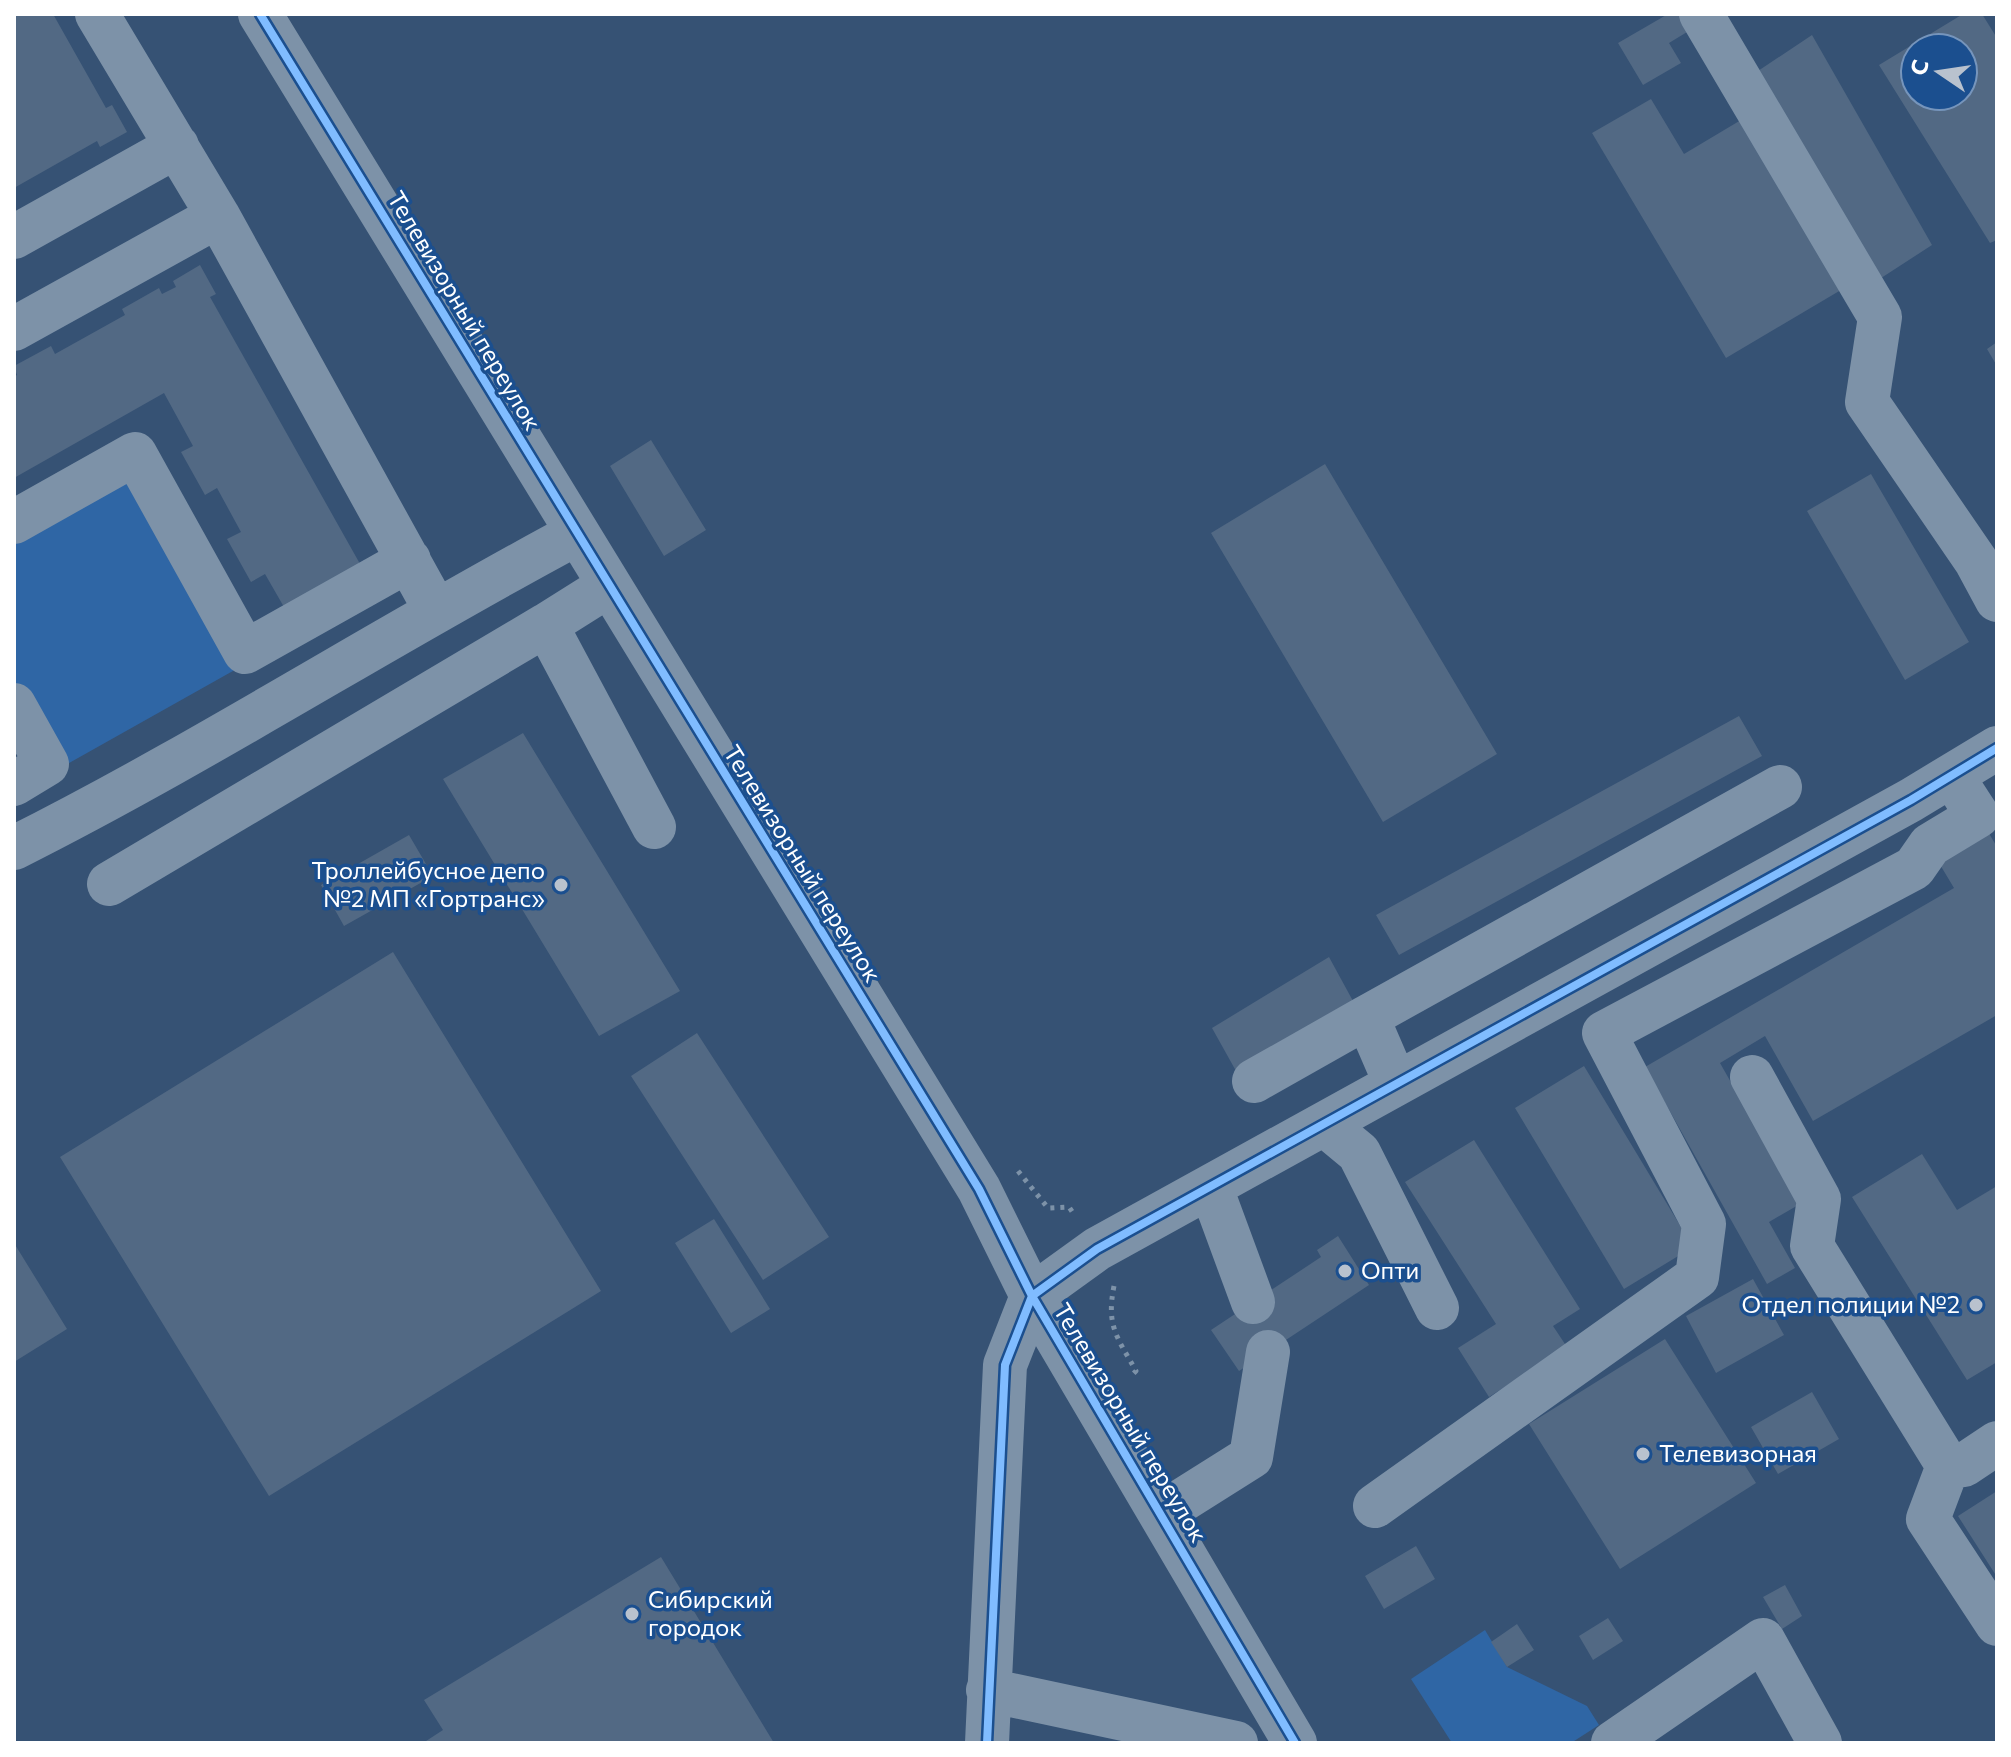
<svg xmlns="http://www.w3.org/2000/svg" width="2011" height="1757" viewBox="0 0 2011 1757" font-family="Commissioner,sans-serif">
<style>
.green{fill:#2f66a5}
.building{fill:#526984;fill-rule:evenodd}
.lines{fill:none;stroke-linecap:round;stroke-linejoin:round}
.path{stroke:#7d92a8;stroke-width:5;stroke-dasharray:4 6;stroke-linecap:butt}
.minor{stroke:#7d92a8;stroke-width:44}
.cycleway-casing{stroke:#1b4f8f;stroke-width:13}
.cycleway{stroke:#80bcff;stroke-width:8}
.poi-dot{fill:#b9c2ce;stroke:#1b4f8f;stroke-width:3}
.labels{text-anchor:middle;stroke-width:7;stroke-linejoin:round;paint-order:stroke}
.street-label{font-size:24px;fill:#fff;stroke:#1b4f8f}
.poi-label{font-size:24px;fill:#fff;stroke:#1b4f8f;text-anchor:start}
</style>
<rect width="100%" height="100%" fill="#365274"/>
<!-- green -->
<path class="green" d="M127,480L240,667L62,767L14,681V536Z
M1485,1630L1507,1667L1587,1706L1599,1725L1571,1743H1452L1411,1679Z"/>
<!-- building -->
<path class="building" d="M14,14H53L106,108L112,105L127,132L100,147L97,141L14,188Z
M1668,14H1683L1692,29L1669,43L1681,63L1643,85L1618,43Z
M1963,14H1982L1997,38V240L1990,243L1879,65ZM1915,48H1963V96H1915Z
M1812,35L1932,245L1875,282L1755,73Z
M1651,99L1684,154L1746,117L1846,287L1726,358L1592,133Z
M200,265L216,294L210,297L364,571L288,614L265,574L251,582L227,539L241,532L217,488L205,495L181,452L193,446L164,393L14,478V377L17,375L14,366L51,346L55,354L125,315L122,309L159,288L162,294L176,287L173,281Z
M1997,342V366L1987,349Z
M651,440L706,530L664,556L610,466Z
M1325,464L1497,754L1383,822L1211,533Z
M1871,474L1969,642L1905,680L1807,511Z
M1739,716L1762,756L1399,955L1376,915Z
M523,733L680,991L599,1036L443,779Z
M1987,830L1997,847V1015L1813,1121L1765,1036L1720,1063L1800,1204L1769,1222L1795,1268L1767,1284L1645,1067L1954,888L1936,858Z
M409,835L433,876L344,926L321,885Z
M393,952L601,1291L269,1496L60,1157Z
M1329,957L1353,1001L1236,1071L1212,1028Z
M697,1033L829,1237L763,1280L631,1076Z
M1584,1066L1693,1247L1624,1289L1515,1108Z
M1474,1140L1580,1309L1553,1326L1567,1347L1489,1397L1458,1348L1496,1324L1405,1182Z
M1922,1154L1957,1210L1997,1186V1362L1967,1380L1852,1197Z
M714,1219L770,1309L731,1333L675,1243Z
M1338,1236L1369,1285L1239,1371L1211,1330L1321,1257L1317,1250Z
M14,1243L67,1329L14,1362Z
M1753,1279L1784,1335L1716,1373L1686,1316Z
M1665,1339L1756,1483L1620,1569L1529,1424Z
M1812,1392L1839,1439L1778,1474L1751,1427Z
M1997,1491V1577L1958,1516Z
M1416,1546L1435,1579L1384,1609L1365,1576Z
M661,1557L774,1743H423L443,1730L424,1700Z
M1785,1585L1802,1616L1782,1629L1763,1597Z
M1608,1618L1623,1641L1593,1660L1579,1636Z
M1517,1624L1534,1650L1507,1667L1491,1642Z"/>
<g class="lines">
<!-- path -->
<path class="path" d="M1018,1171L1048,1208L1069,1207L1073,1213
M1114,1286C1106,1326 1117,1337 1136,1371L1131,1376"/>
<!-- minor -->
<path class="minor" d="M97,14L218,216L435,609
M260,14L979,1189L1032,1296L1295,1743
M1701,14L1880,317L1867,402L1976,561L1997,600
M14,237L177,146
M14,329L218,216
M14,522L135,454L245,652L409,560
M608,586L546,625L654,827
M14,705L47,764L14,784
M14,848C205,752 386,635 576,534
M109,884L546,625
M1752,1077L1819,1199L1812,1246L1948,1466L1928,1519L1997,1624
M1254,1081L1367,1017
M1395,1082L1367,1017L1780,787
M1324,1124L1359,1153L1437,1308
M1211,1188L1253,1302
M1948,1466L1964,1465L1997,1443
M1375,1506L1697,1277L1704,1224L1604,1033L1914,868L1930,845L1978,816L1952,776
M1162,1513L1251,1457L1268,1352
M988,1690L1236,1743
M987,1743L1005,1365L1032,1296L1097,1249L1911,800L1997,748
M1613,1743L1763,1640L1820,1743"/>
<defs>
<path id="cycleway" d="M260,14L979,1189L1032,1296L1295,1743
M987,1743L1005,1365L1032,1296L1097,1249L1911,800L1997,748"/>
</defs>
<!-- cycleway casing -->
<use href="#cycleway" class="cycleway-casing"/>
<!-- cycleway -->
<use href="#cycleway" class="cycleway"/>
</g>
<!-- markers -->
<g class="poi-dot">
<circle cx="561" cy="885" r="8"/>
<circle cx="1345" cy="1271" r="8"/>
<circle cx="1976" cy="1305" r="8"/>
<circle cx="1643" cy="1454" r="8"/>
<circle cx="632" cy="1614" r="8"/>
</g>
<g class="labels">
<!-- street labels -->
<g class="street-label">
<text transform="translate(464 311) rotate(59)" y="8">Телевизорный переулок</text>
<text transform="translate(802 864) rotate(58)" y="8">Телевизорный переулок</text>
<text transform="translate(1130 1423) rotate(59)" y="8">Телевизорный переулок</text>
</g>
<!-- poi labels -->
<g class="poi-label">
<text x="545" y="879" text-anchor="end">Троллейбусное депо<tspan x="545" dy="28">№2 МП «Гортранс»</tspan></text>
<text x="1361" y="1279">Опти</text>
<text x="1960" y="1313" text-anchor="end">Отдел полиции №2</text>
<text x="1659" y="1462">Телевизорная</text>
<text x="648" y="1608">Сибирский<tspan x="648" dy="28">городок</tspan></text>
</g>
</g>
<!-- border -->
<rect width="2011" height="1757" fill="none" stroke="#ffffff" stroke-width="32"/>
<!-- north arrow -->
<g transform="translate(1939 72) rotate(283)"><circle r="38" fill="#1b4f8f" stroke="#7695bc" stroke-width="2"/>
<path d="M0-6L14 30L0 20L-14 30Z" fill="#b9c2ce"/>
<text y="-12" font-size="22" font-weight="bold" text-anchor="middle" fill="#ffffff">С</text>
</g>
</svg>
